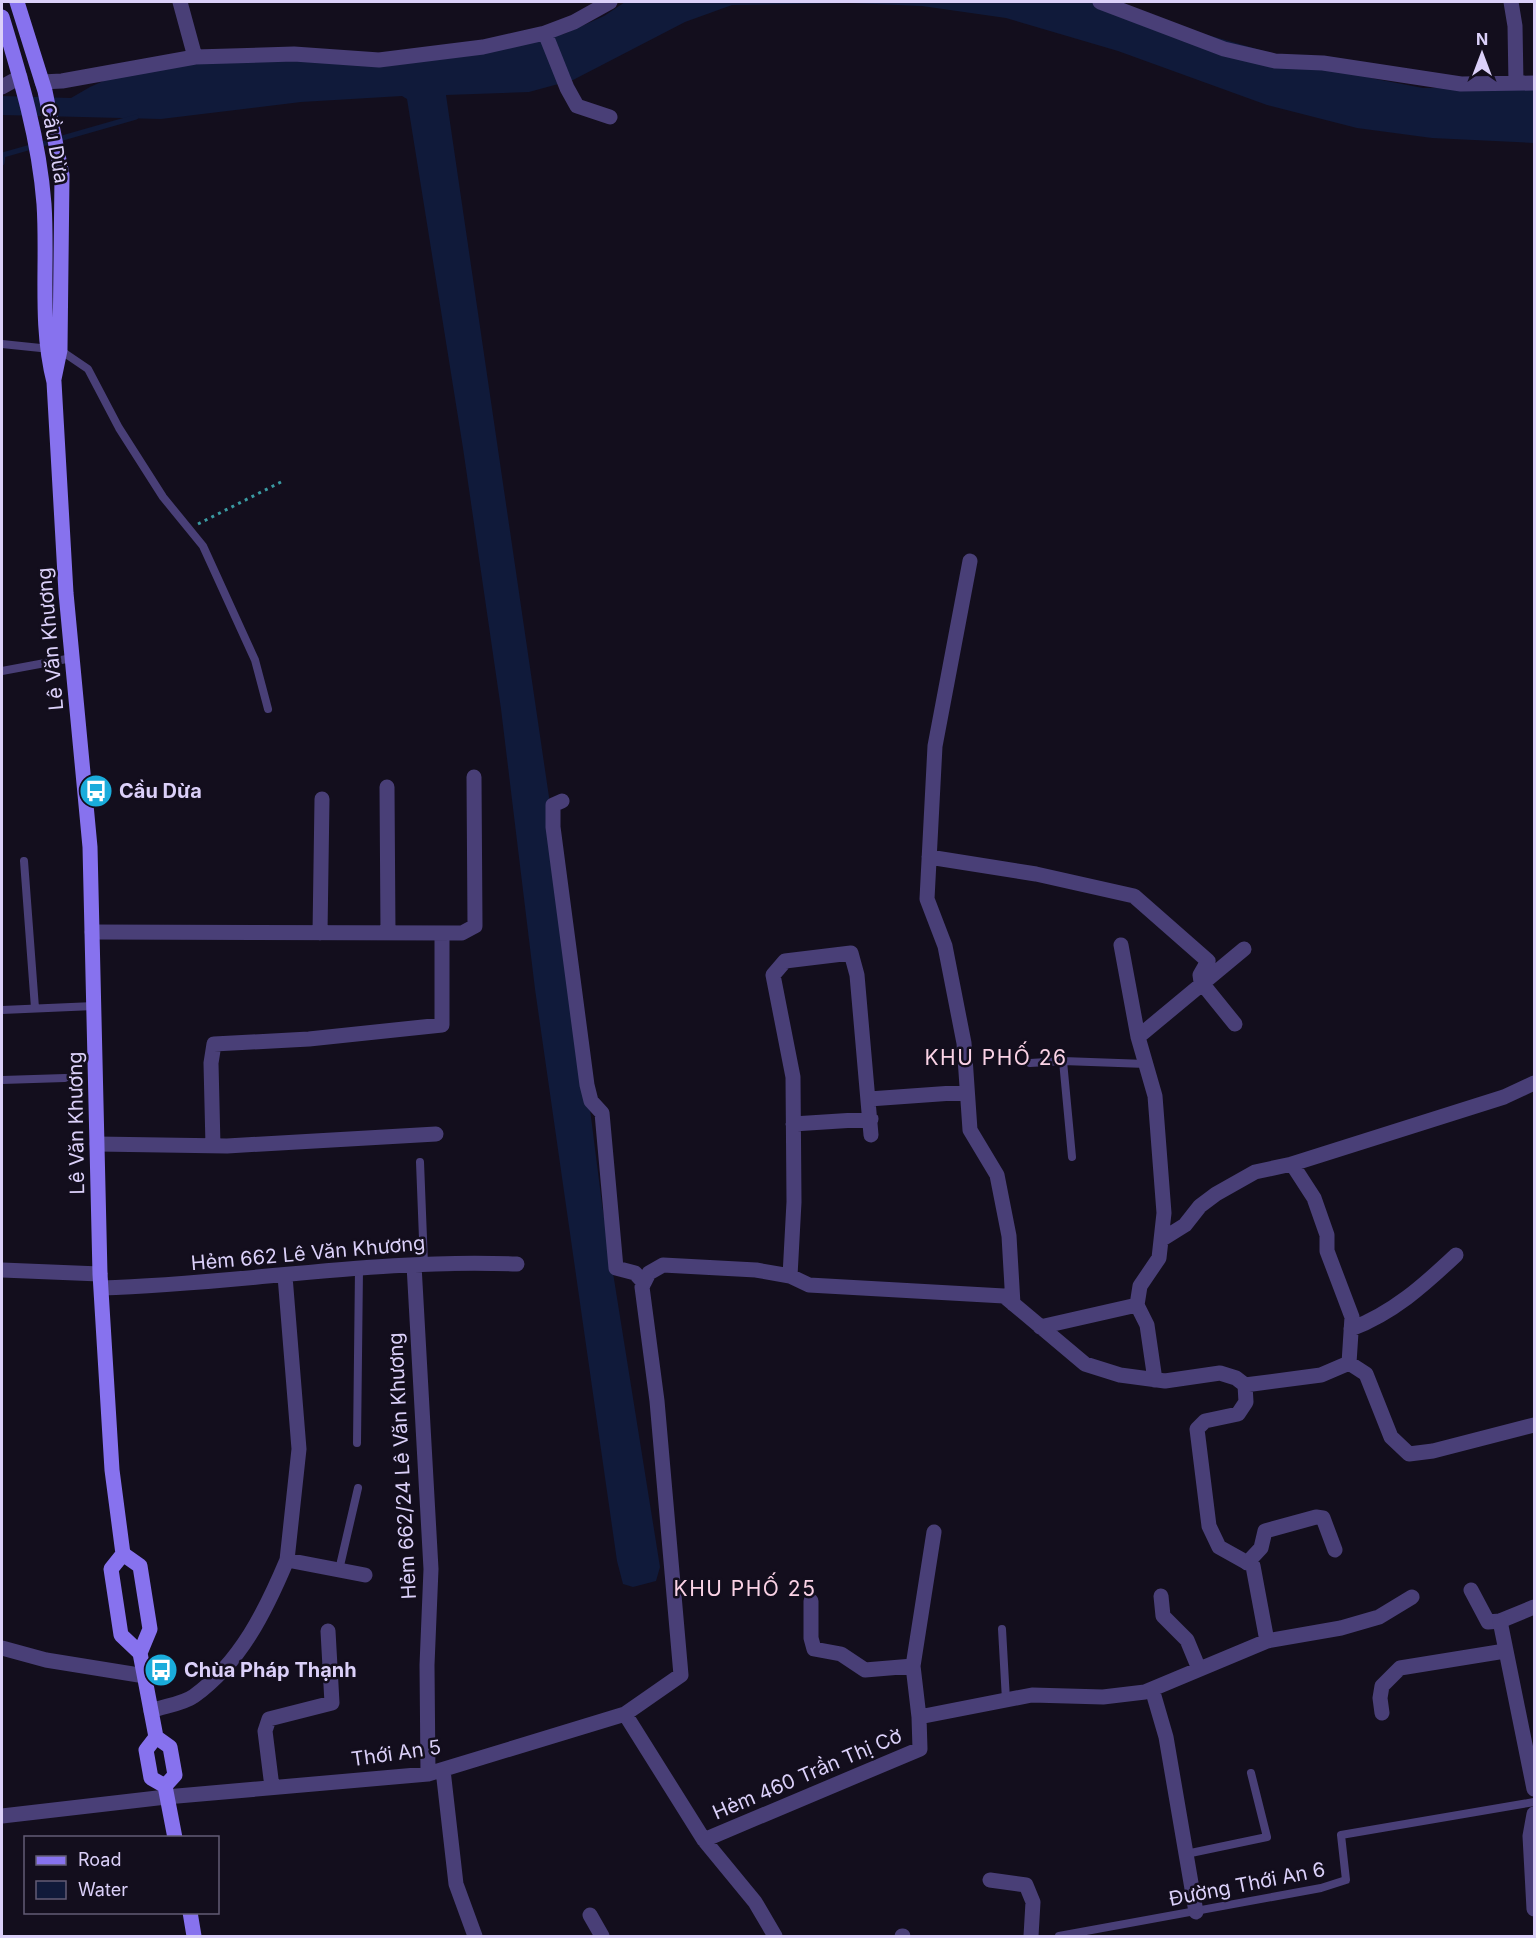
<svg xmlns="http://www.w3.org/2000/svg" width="1536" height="1938" viewBox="0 0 1536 1938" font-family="Inter,sans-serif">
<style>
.water{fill:#101a3a}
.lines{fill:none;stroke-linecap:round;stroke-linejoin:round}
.stream{stroke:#101a3a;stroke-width:5}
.path{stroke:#3b9aa2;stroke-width:3;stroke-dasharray:3 4.5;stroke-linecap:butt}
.service{stroke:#493f77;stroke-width:8}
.minor{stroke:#493f77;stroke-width:15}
.tertiary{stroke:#493f77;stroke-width:15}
.secondary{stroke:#8772ee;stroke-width:15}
.labels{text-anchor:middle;stroke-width:5;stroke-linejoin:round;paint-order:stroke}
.street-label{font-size:20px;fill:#dbd0f9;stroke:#130e1d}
.poi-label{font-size:20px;font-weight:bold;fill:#dbd0f9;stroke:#130e1d;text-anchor:start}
.neighbourhood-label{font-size:21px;letter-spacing:1.5px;fill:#fad2e5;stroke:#130e1d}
</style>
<rect width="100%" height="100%" fill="#130e1d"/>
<!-- water -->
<path class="water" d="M625,2H1091L1289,58L1376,79L1423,88H1534V143L1432,138L1357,128L1267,105L1118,51L1006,18L922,6L850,3L732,5L685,22L573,80L529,92L446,95L560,872L602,1204L660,1567L656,1581L633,1587L623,1584L617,1561L535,989L501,709L463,448L407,99L402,96L301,102L161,119L2,115V96L71,98L90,87L130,69L208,61L451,54L564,34L604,16Z"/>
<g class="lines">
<!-- stream -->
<path class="stream" d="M2,163L3,155L136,117"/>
<!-- path -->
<path class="path" d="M198,524L283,481"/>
<!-- service -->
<path class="service" d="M2,344L60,350L88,369L119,428L163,497L203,546L255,660L268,709
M2,671L72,658
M24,861L35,1008
M2,1010L94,1006
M1063,1061L1072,1157
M1030,1063L1063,1061L1146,1064
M2,1080L65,1078
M420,1162L424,1264
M357,1443L359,1269
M339,1570L358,1488
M1002,1629L1006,1700
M1186,1854L1267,1837L1251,1773
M1059,1936L1321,1888L1346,1880L1341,1835L1534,1802"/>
<!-- minor -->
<path class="minor" d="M180,2L195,57
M1100,2L1224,49L1275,61L1323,63L1461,84L1534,83
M1511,2L1515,26L1516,83
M545,33L567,88L577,106L610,117
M42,82L62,81L195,57L294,54L379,60L483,47L545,33L574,22L610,2
M2,87L20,77
M970,561L935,746L927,899L945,946L964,1043L970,1130L997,1175L1009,1236L1013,1304
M387,787L388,933
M562,801L553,805V827L587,1085L591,1101L602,1113L616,1268L635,1273L644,1283
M929,857L1036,874L1134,896L1208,961L1200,975L1201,982L1235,1024
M92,932L462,933L475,926L474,777
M320,933L322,799
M1121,945L1138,1037
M869,1099L967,1092
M793,1124L871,1119
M97,1144L227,1146L436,1134
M213,1146L211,1063L214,1044L309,1039L442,1025V933
M1161,1240L1185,1225L1200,1206L1216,1194L1255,1172L1292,1164
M414,1265L431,1569L427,1665L428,1774
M2,1270L100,1274
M285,1276L299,1449L287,1560
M790,1276L794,1202L793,1077L773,975L785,961L851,953L857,975L871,1135
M102,1288C240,1284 378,1258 517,1264
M1137,1305L1140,1286L1159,1258L1164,1213L1155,1096L1138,1037L1244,949
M1040,1327L1137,1305L1147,1325L1155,1380
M1351,1329C1393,1313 1423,1286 1456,1255
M1349,1363L1352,1317L1327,1251V1235L1314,1198L1292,1164L1504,1097L1534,1083
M1245,1385L1321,1375L1349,1363L1366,1374L1391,1437L1409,1454L1433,1451L1534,1425
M1247,1563L1261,1548L1265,1531L1316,1517L1323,1518L1335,1550
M1471,1590L1488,1622L1500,1621L1534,1607
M1161,1596L1163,1616L1187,1640L1199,1669
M811,1601V1638L814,1649L841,1654L865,1670L913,1666
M2,1648L46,1660L145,1676
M1152,1689L1166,1737L1196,1912
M151,1711C164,1706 183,1704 194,1696C241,1662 266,1610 287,1560L365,1575
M1382,1713L1380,1698L1382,1686L1400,1668L1505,1651
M625,1714L704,1840L755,1902L775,1936
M919,1717L913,1666L934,1532
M443,1770L456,1884L475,1936
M272,1787L265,1731L269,1719L332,1703L328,1631
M2,1816L166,1797L428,1774L625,1714L681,1675L657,1401L642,1287L649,1273L663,1265L756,1270L790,1276L809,1285L1004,1296L1085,1364L1120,1375L1165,1381L1220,1373L1236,1378L1245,1385L1246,1402L1238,1414L1205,1421L1197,1429L1209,1526L1219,1547L1253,1566L1267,1641
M704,1840L920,1749L919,1717L1032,1695L1103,1697L1145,1692L1267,1641L1341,1628L1379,1617L1412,1597
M990,1880L1026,1885L1033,1902L1031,1936
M590,1915L602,1936
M902,1936H903"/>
<!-- tertiary -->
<path class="tertiary" d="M1500,1621L1534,1789
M1534,1814L1530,1836L1534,1909"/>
<!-- secondary -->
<path class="secondary" d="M17,2L45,91L62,175L60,350L54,379
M2,17C21,79 39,139 44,204C48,263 39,324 54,382L66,593L90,847L100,1274L112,1470L123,1554L140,1566L150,1629L140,1653L156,1737L170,1747L175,1775L165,1786
M123,1554L111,1569L121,1635L140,1653
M156,1737L146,1750L151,1778L165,1786
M165,1786L175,1838
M190,1912L194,1936"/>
</g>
<!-- icons -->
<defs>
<symbol id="bus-disc" viewBox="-11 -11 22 22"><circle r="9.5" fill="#1aacdb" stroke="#130e1d"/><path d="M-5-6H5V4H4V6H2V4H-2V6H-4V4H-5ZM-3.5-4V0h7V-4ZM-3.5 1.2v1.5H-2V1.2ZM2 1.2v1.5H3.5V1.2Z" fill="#fff"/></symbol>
</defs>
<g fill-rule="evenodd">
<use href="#bus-disc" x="77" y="772" width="38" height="38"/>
<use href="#bus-disc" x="142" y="1651" width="38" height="38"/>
</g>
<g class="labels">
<!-- street labels -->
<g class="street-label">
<text transform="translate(55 143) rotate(80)" y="7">Cầu Dừa</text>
<text transform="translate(50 639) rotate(-95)" y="7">Lê Văn Khương</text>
<text transform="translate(76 1123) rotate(-91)" y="7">Lê Văn Khương</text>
<text transform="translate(308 1253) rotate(-5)" y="7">Hẻm 662 Lê Văn Khương</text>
<text transform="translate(402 1466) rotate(-93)" y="7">Hẻm 662/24 Lê Văn Khương</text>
<text transform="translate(396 1753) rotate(-8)" y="7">Thới An 5</text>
<text transform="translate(807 1774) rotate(-23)" y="7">Hẻm 460 Trần Thị Cờ</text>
<text transform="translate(1247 1884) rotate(-11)" y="7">Đường Thới An 6</text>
</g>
<!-- poi labels -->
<g class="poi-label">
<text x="119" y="798">Cầu Dừa</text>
<text x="184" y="1677">Chùa Pháp Thạnh</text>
</g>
<!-- neighbourhood labels -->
<g class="neighbourhood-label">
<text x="996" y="1065">KHU PHỐ 26</text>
<text x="745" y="1596">KHU PHỐ 25</text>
</g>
</g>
<!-- border -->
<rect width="1536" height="1938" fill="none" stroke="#dbd0f9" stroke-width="6"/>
<!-- legend -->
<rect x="24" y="1836" width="195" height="78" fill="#130e1d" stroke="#635c75" stroke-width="1.5"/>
<rect x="36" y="1856" width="30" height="9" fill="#8772ee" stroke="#635c75" stroke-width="1.5"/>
<text x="78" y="1866" font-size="18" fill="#dbd0f9">Road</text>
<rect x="36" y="1881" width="30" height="18" fill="#101a3a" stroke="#635c75" stroke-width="1.5"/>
<text x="78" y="1896" font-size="18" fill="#dbd0f9">Water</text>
<!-- north arrow -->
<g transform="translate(1482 54)" stroke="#130e1d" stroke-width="4.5" paint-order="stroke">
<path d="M0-4.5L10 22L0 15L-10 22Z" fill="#dbd0f9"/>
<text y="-9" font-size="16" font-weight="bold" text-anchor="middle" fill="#dbd0f9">N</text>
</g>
</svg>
